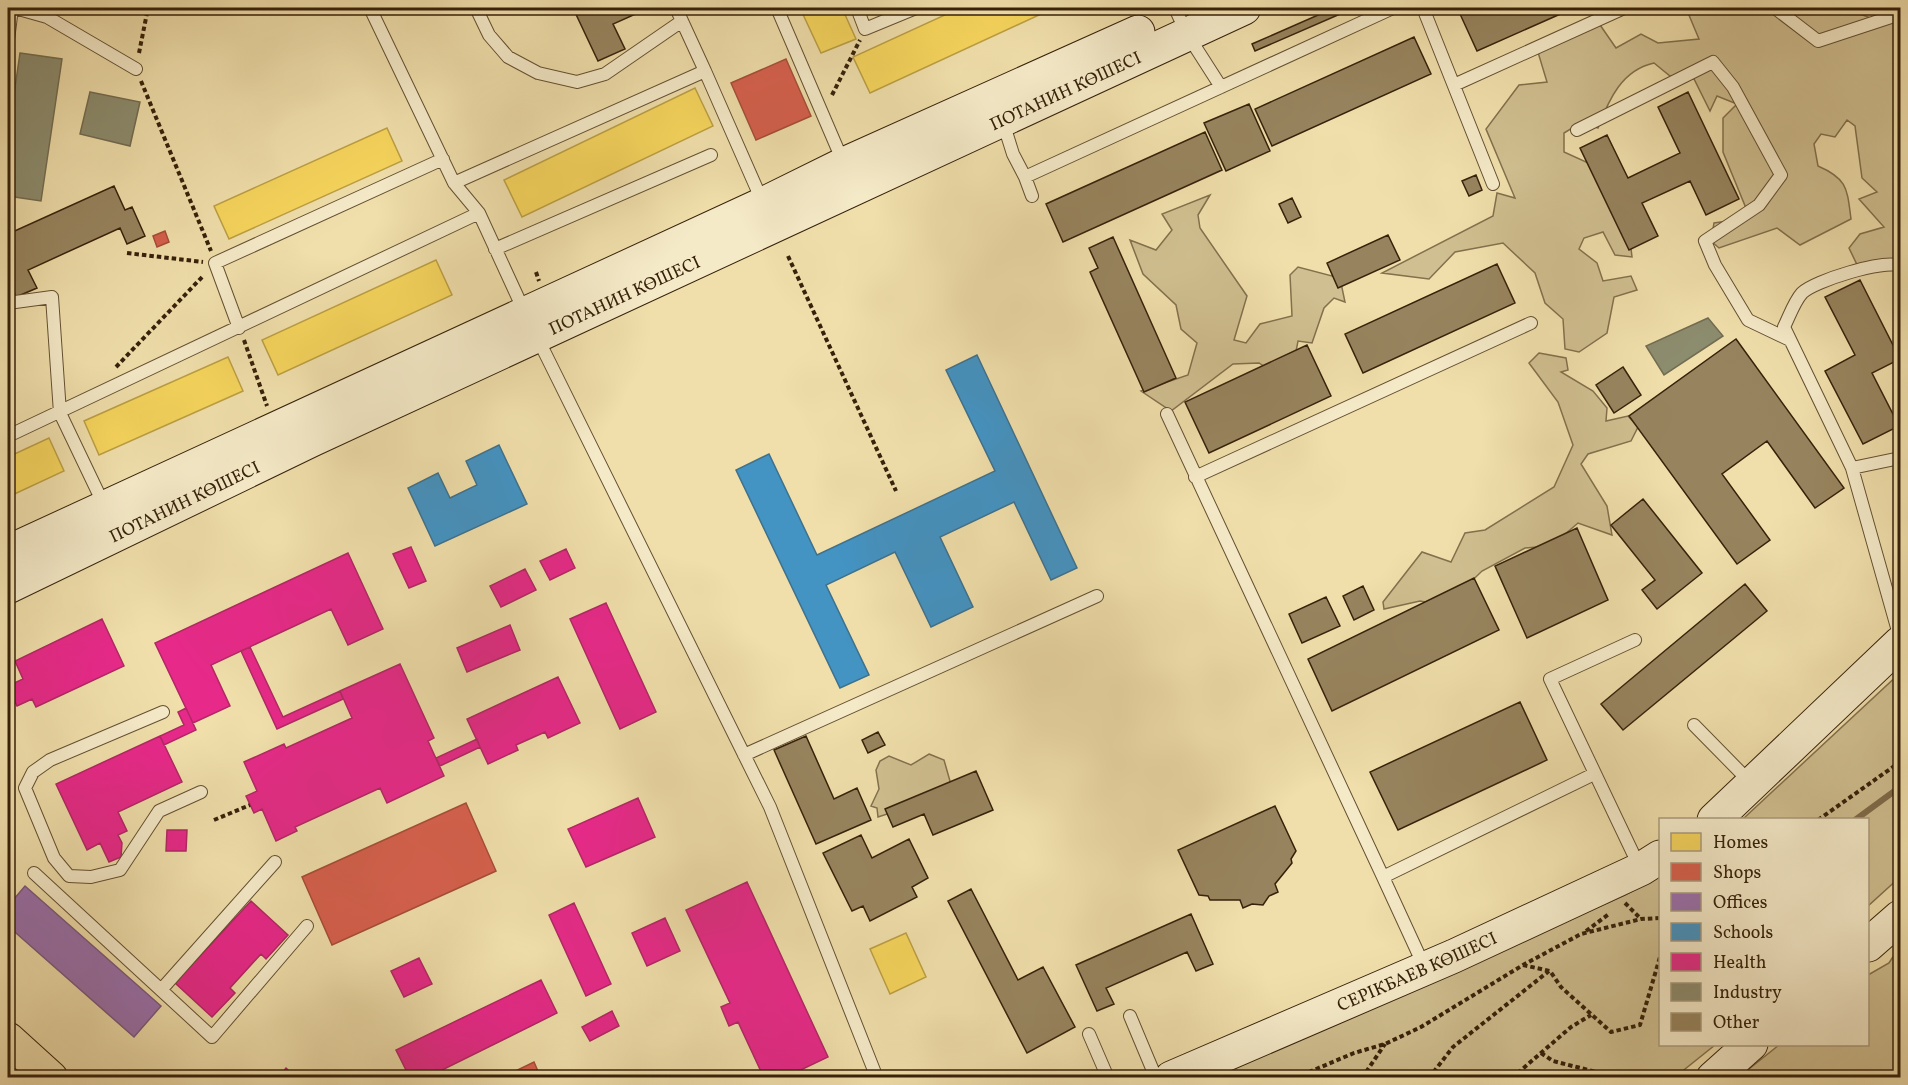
<svg xmlns="http://www.w3.org/2000/svg" width="1908" height="1085" viewBox="0 0 1908 1085" font-family="Vollkorn,serif">
<style>
.green{fill:#d0bf90;stroke:#83704d;stroke-width:1.5}
.homes{fill:#f6d55c;stroke:#bc9f43;stroke-width:1.5}
.shops{fill:#d6604d;stroke:#a64d39;stroke-width:1.5}
.offices{fill:#9970ab;stroke:#7b587b;stroke-width:1.5}
.schools{fill:#4393c3;stroke:#3f718c;stroke-width:1.5}
.health{fill:#e7298a;stroke:#b22764;stroke-width:1.5}
.industry{fill:#8c8c6e;stroke:#726c50;stroke-width:1.5}
.lines{fill:none;stroke-linecap:round;stroke-linejoin:round}
.stream{stroke:#806c4a;stroke-width:6}
.building{fill:#97845e;stroke:#36210a;stroke-width:1.5}
.lane-casing{stroke:#645032;stroke-width:14}
.secondary-casing{stroke:#36210a;stroke-width:35}
.primary-casing{stroke:#36210a;stroke-width:35}
.path{stroke:#36210a;stroke-width:4;stroke-dasharray:4.5 3;stroke-linecap:butt}
.lane{stroke:#f5eac8;stroke-width:12}
.secondary{stroke:#f5eac8;stroke-width:33}
.primary{stroke:#f0dfab;stroke-width:33}
.labels{text-anchor:middle;stroke-width:6;stroke-linejoin:round;paint-order:stroke}
.street-label{font-size:18px;fill:#36210a;stroke:#f5eac8}
</style>
<rect width="100%" height="100%" fill="#f0dfab"/>
<filter id="stains"><feTurbulence type="fractalNoise" baseFrequency=".00333" numOctaves="4"/><feColorMatrix values="0 0 0 0 .2 0 0 0 0 .09 0 0 0 0 .02 0 0 0 .5 -.17"/></filter>
<radialGradient id="worn" r=".72"><stop offset=".6" stop-color="#630" stop-opacity="0"/><stop offset="1" stop-color="#630" stop-opacity=".3"/></radialGradient>
<!-- green -->
<path class="green" d="M1686,8H1794L1801,14C1827,4 1846,9 1871,18L1886,8H1900V260L1877,272L1860,271L1849,248L1860,234L1884,227L1859,199L1877,192L1862,178L1855,126L1847,120L1835,137L1821,134L1814,144L1818,166C1848,179 1847,189 1851,219L1800,245L1777,228L1719,248L1711,241L1714,223L1750,218L1723,152V118L1737,104L1717,96L1710,111L1694,79L1670,76L1654,63C1622,70 1609,99 1598,128L1582,122L1564,133V152L1595,166L1628,223L1632,257L1615,255L1603,232L1584,238L1579,249L1597,263L1603,281L1631,276L1637,290L1614,297L1607,333L1579,352L1565,349L1563,319L1545,303L1535,273L1503,243L1455,252L1429,279L1382,273L1493,216L1497,193L1515,198L1486,129L1519,85L1547,82L1537,49L1598,22L1616,48L1641,34L1658,43L1699,39Z
M1210,195L1198,215L1200,228L1247,296L1234,340L1246,343L1260,324L1292,316L1290,275L1298,267L1340,278L1345,302L1334,298L1324,308L1312,343L1298,341L1293,367L1274,373L1259,363L1233,364L1171,411L1141,391L1188,375L1197,343L1181,329L1176,305L1143,274L1130,240L1156,250L1172,230L1162,214Z
M1539,353L1566,358L1568,370L1561,372L1593,391L1607,408L1606,421L1628,416L1638,427L1631,441L1588,454L1581,464L1607,506L1612,535L1578,523L1551,546L1525,548L1482,571L1446,606L1420,601L1384,609L1383,602L1422,552L1451,562L1465,533L1485,530L1554,487L1573,445L1558,402L1529,363Z
M1900,673V877L1868,906V820L1743,819Z
M929,754L944,760L950,781L949,794L878,817L877,808L871,806L879,789L876,770L880,761L889,756L911,765Z
M1660,876V1044L1715,1045L1675,1077L1213,1078L1625,895Z
M1900,946V1077H1739L1779,1045L1868,1044V975L1889,963Z"/>
<!-- homes -->
<path class="homes" d="M76,8H102L100,14Z
M800,8H842L856,39L821,53Z
M960,8H1054L870,93L853,57Z
M695,88L713,126L522,217L504,180Z
M387,128L402,161L229,239L214,206Z
M436,260L452,295L278,375L262,340Z
M228,357L243,391L99,455L84,421Z
M49,438L64,471L8,497V457Z
M906,933L926,977L890,994L870,949Z"/>
<!-- shops -->
<path class="shops" d="M786,59L811,116L756,140L731,83Z
M165,231L169,242L157,247L153,236Z
M466,803L496,871L332,945L302,877Z
M534,1062L541,1078H501Z"/>
<!-- offices -->
<path class="offices" d="M25,886L161,1006L134,1037L8,926V906Z"/>
<!-- schools -->
<path class="schools" d="M977,355L1077,568L1051,580L1014,502L940,537L973,607L931,627L895,552L826,585L869,675L840,688L736,470L769,454L817,555L995,471L946,370Z
M499,445L527,504L435,546L408,488L438,473L450,498L477,485L466,461Z"/>
<!-- health -->
<path class="health" d="M411,547L426,581L409,588L393,554Z
M566,549L575,568L550,580L540,561Z
M348,553L383,629L348,645L331,609L211,665L230,706L193,723L155,643Z
M525,569L536,590L501,607L490,586Z
M606,603L656,712L620,729L570,619Z
M102,619L124,666L36,707L32,699L17,706L8,686L23,679L15,661Z
M510,625L520,650L467,672L457,648Z
M250,647L283,717L340,691L343,699L277,729L241,651Z
M400,664L434,738L428,741L444,776L387,803L380,788L295,827L297,831L276,841L262,809L254,813L246,796L257,791L244,762L284,744L286,748L352,718L340,691Z
M400,664L434,738L428,741L444,776L387,803L380,788L295,827L297,831L276,841L262,809L254,813L246,796L257,791L244,762L284,744L286,748L352,718L340,691Z
M558,677L580,723L548,738L545,732L516,745L518,750L488,764L467,719Z
M558,677L580,723L548,738L545,732L516,745L518,750L488,764L467,719Z
M186,708L196,730L164,745L160,736L184,725L178,712Z
M160,736L182,782L118,812L127,831L118,835L122,843L121,857L109,862L100,843L87,850L56,784Z
M160,736L182,782L118,812L127,831L118,835L122,843L121,857L109,862L100,843L87,850L56,784Z
M477,739L480,747L440,766L436,758Z
M638,798L655,837L586,867L568,829Z
M167,830H187L186,851H166Z
M747,882L828,1057L784,1078H764L738,1022L729,1026L721,1007L730,1003L686,910Z
M251,901L288,935L266,959L261,954L230,988L235,993L212,1017L175,983Z
M574,903L611,984L586,996L549,915Z
M665,918L680,951L647,966L632,933Z
M419,958L432,984L404,997L391,971Z
M541,980L557,1013L426,1078H410L396,1050Z
M612,1011L619,1026L590,1041L582,1027Z
M286,1068L297,1078H278Z"/>
<!-- industry -->
<path class="industry" d="M20,53L62,59L41,201L8,196V136Z
M90,92L140,102L130,146L80,134Z
M1708,318L1723,336L1664,375L1646,346Z"/>
<g class="lines">
<!-- stream -->
<path class="stream" d="M1855,820L1900,787"/>
</g>
<!-- building -->
<path class="building" d="M573,8H649L613,24L625,49L598,61Z
M1334,8H1354L1255,51L1252,44Z
M1474,8H1574L1477,51L1460,14Z
M1414,37L1431,74L1272,146L1255,109Z
M1688,92L1739,199L1706,215L1690,181L1642,203L1658,236L1629,250L1580,148L1607,135L1628,178L1680,153L1658,107Z
M1249,104L1270,151L1226,171L1204,123Z
M1205,132L1222,170L1063,242L1046,204Z
M1476,175L1482,190L1469,196L1462,181Z
M114,186L125,210L132,207L145,236L127,244L120,228L28,270L37,288L16,297L8,277V234Z
M1292,198L1301,217L1288,223L1279,204Z
M1388,235L1400,260L1338,288L1327,263Z
M1113,237L1176,378L1144,392L1090,272L1098,268L1089,248Z
M1497,264L1515,303L1363,373L1345,334Z
M1860,280L1900,359L1872,373L1899,426L1863,444L1825,371L1855,355L1825,297Z
M1736,339L1844,488L1815,508L1767,441L1722,474L1770,540L1737,564L1629,416Z
M1307,345L1331,396L1209,453L1185,402Z
M1623,367L1641,395L1614,413L1596,385Z
M1643,499L1702,573L1657,609L1642,590L1655,580L1611,525Z
M1577,528L1608,600L1527,638L1495,566Z
M1474,578L1499,630L1332,711L1308,659Z
M1745,584L1767,611L1623,730L1601,704Z
M1363,586L1374,610L1354,620L1343,596Z
M1326,597L1340,626L1302,643L1289,614Z
M1520,702L1547,760L1398,830L1370,772Z
M878,732L885,745L868,753L862,740Z
M806,736L834,799L857,788L871,820L816,844L774,750Z
M976,771L993,810L933,835L924,814L893,827L885,809Z
M1275,806L1296,851L1291,859L1292,863L1275,884L1278,892L1269,896L1263,905L1252,904L1243,908L1240,900H1210L1208,896L1199,895L1178,850Z
M861,835L872,858L909,839L928,878L912,887L917,897L870,921L863,906L852,911L823,853Z
M971,889L1018,980L1043,967L1075,1027L1027,1053L948,901Z
M1191,914L1213,964L1196,971L1187,952L1106,988L1114,1004L1097,1011L1076,965Z"/>
<g class="lines">
<defs>
<path id="lane" d="M15,8L47,17L50,8
M370,8L454,183L479,213L525,313
M476,8L489,35L508,57L538,73L577,82L605,74L682,21
M676,8L705,71
M777,8L844,164
M857,8L865,29L916,8
M1175,8L1187,34L1221,87
M1423,8L1493,184
M1775,8L1818,41L1900,14
M47,17L136,69
M8,40L12,8
M1454,85L1624,8
M1003,122L1013,154L1025,177L1393,8
M1577,130L1713,62L1733,87L1781,175L1759,205L1705,241L1715,265L1748,320L1790,340
M1025,177L1032,196
M454,183L705,71L763,203
M495,249L711,155
M8,303L52,297L60,413L104,505
M239,328L215,263L443,159
M537,337L770,807L877,1078
M1167,414L1383,877L1594,774
M8,436L479,213
M1900,458L1852,468L1900,638
M1852,468L1784,327C1789,317 1794,302 1802,293C1814,281 1884,259 1900,266
M1195,477L1531,323
M1635,640L1550,679L1640,868
M163,712L50,760L33,772L25,788L54,858L69,876L91,877L120,870L159,811L201,792
M1694,725L1752,784
M744,755L1097,596
M34,873L161,990L275,862
M1383,877L1424,966
M161,990L212,1037L307,926
M1130,1016L1156,1078
M1089,1034L1108,1078"/>
<g id="secondary">
<path d="M8,552L763,204L844,164L1138,32"/>
<path id="s1" d="M8,587L312,440L1244,8"/>
<path d="M1714,820L1900,643"/>
<path d="M1868,945L1900,917"/>
<path id="s2" d="M1171,1078L1454,956L1641,869L1660,857"/>
<path d="M1713,1078L1751,1044"/>
</g>
<path id="primary" d="M8,1039L51,1078"/>
</defs>
<!-- lane casing -->
<use href="#lane" class="lane-casing"/>
<!-- secondary casing -->
<use href="#secondary" class="secondary-casing"/>
<!-- primary casing -->
<use href="#primary" class="primary-casing"/>
<!-- path -->
<path class="path" d="M139,53L148,8
M141,81L211,251
M832,95L860,40
M127,253L203,262
M788,256L896,491
M536,272L539,281
M244,340L267,406
M116,367L204,275
M214,820L250,805
M1818,820L1900,762
M1625,903L1641,919
M1586,931L1609,914
M1523,965L1550,971L1561,987L1611,1032L1640,1025L1660,957
M1541,1053L1553,1061L1620,1078
M1295,1078L1354,1053L1385,1044L1421,1027L1523,965L1581,934L1641,919L1660,918
M1316,1078L1325,1074L1341,1078
M1362,1078L1385,1044
M1429,1078L1453,1047L1549,971
M1512,1078L1571,1027L1591,1015"/>
<!-- lane -->
<use href="#lane" class="lane"/>
<!-- secondary -->
<use href="#secondary" class="secondary"/>
<!-- primary -->
<use href="#primary" class="primary"/>
</g>
<g class="labels">
<!-- street labels -->
<g class="street-label">
<text dy="6" stroke="none"><textPath href="#s1" startOffset="1168">ПОТАНИН КӨШЕСІ</textPath></text>
<text dy="6" stroke="none"><textPath href="#s1" startOffset="682">ПОТАНИН КӨШЕСІ</textPath></text>
<text dy="6" stroke="none"><textPath href="#s1" startOffset="196">ПОТАНИН КӨШЕСІ</textPath></text>
<text dy="6" stroke="none"><textPath href="#s2" startOffset="268">СЕРІКБАЕВ КӨШЕСІ</textPath></text>
</g>
</g>
<!-- margin -->
<rect width="1908" height="1085" fill="none" stroke="#f0dfab" stroke-width="30"/>
<rect x="9" y="9" width="1890" height="1067" fill="none" stroke="#36210a" stroke-width="3"/>
<rect x="15" y="15" width="1878" height="1055" fill="none" stroke="#36210a" stroke-width="1.5"/>
<!-- legend -->
<rect x="1659" y="818" width="210" height="228" fill="#f5eac8" stroke="#a99a7c" stroke-width="1.5"/>
<rect x="1671" y="833" width="30" height="18" fill="#f6d55c" stroke="#a99a7c" stroke-width="1.5"/>
<text x="1713" y="848" font-size="18" fill="#36210a">Homes</text>
<rect x="1671" y="863" width="30" height="18" fill="#d6604d" stroke="#a99a7c" stroke-width="1.5"/>
<text x="1713" y="878" font-size="18" fill="#36210a">Shops</text>
<rect x="1671" y="893" width="30" height="18" fill="#9970ab" stroke="#a99a7c" stroke-width="1.5"/>
<text x="1713" y="908" font-size="18" fill="#36210a">Offices</text>
<rect x="1671" y="923" width="30" height="18" fill="#4393c3" stroke="#a99a7c" stroke-width="1.5"/>
<text x="1713" y="938" font-size="18" fill="#36210a">Schools</text>
<rect x="1671" y="953" width="30" height="18" fill="#e7298a" stroke="#a99a7c" stroke-width="1.5"/>
<text x="1713" y="968" font-size="18" fill="#36210a">Health</text>
<rect x="1671" y="983" width="30" height="18" fill="#8c8c6e" stroke="#a99a7c" stroke-width="1.5"/>
<text x="1713" y="998" font-size="18" fill="#36210a">Industry</text>
<rect x="1671" y="1013" width="30" height="18" fill="#97845e" stroke="#a99a7c" stroke-width="1.5"/>
<text x="1713" y="1028" font-size="18" fill="#36210a">Other</text>
<rect width="100%" height="100%" filter="url(#stains)"/>
<rect width="100%" height="100%" fill="url(#worn)"/>
</svg>
